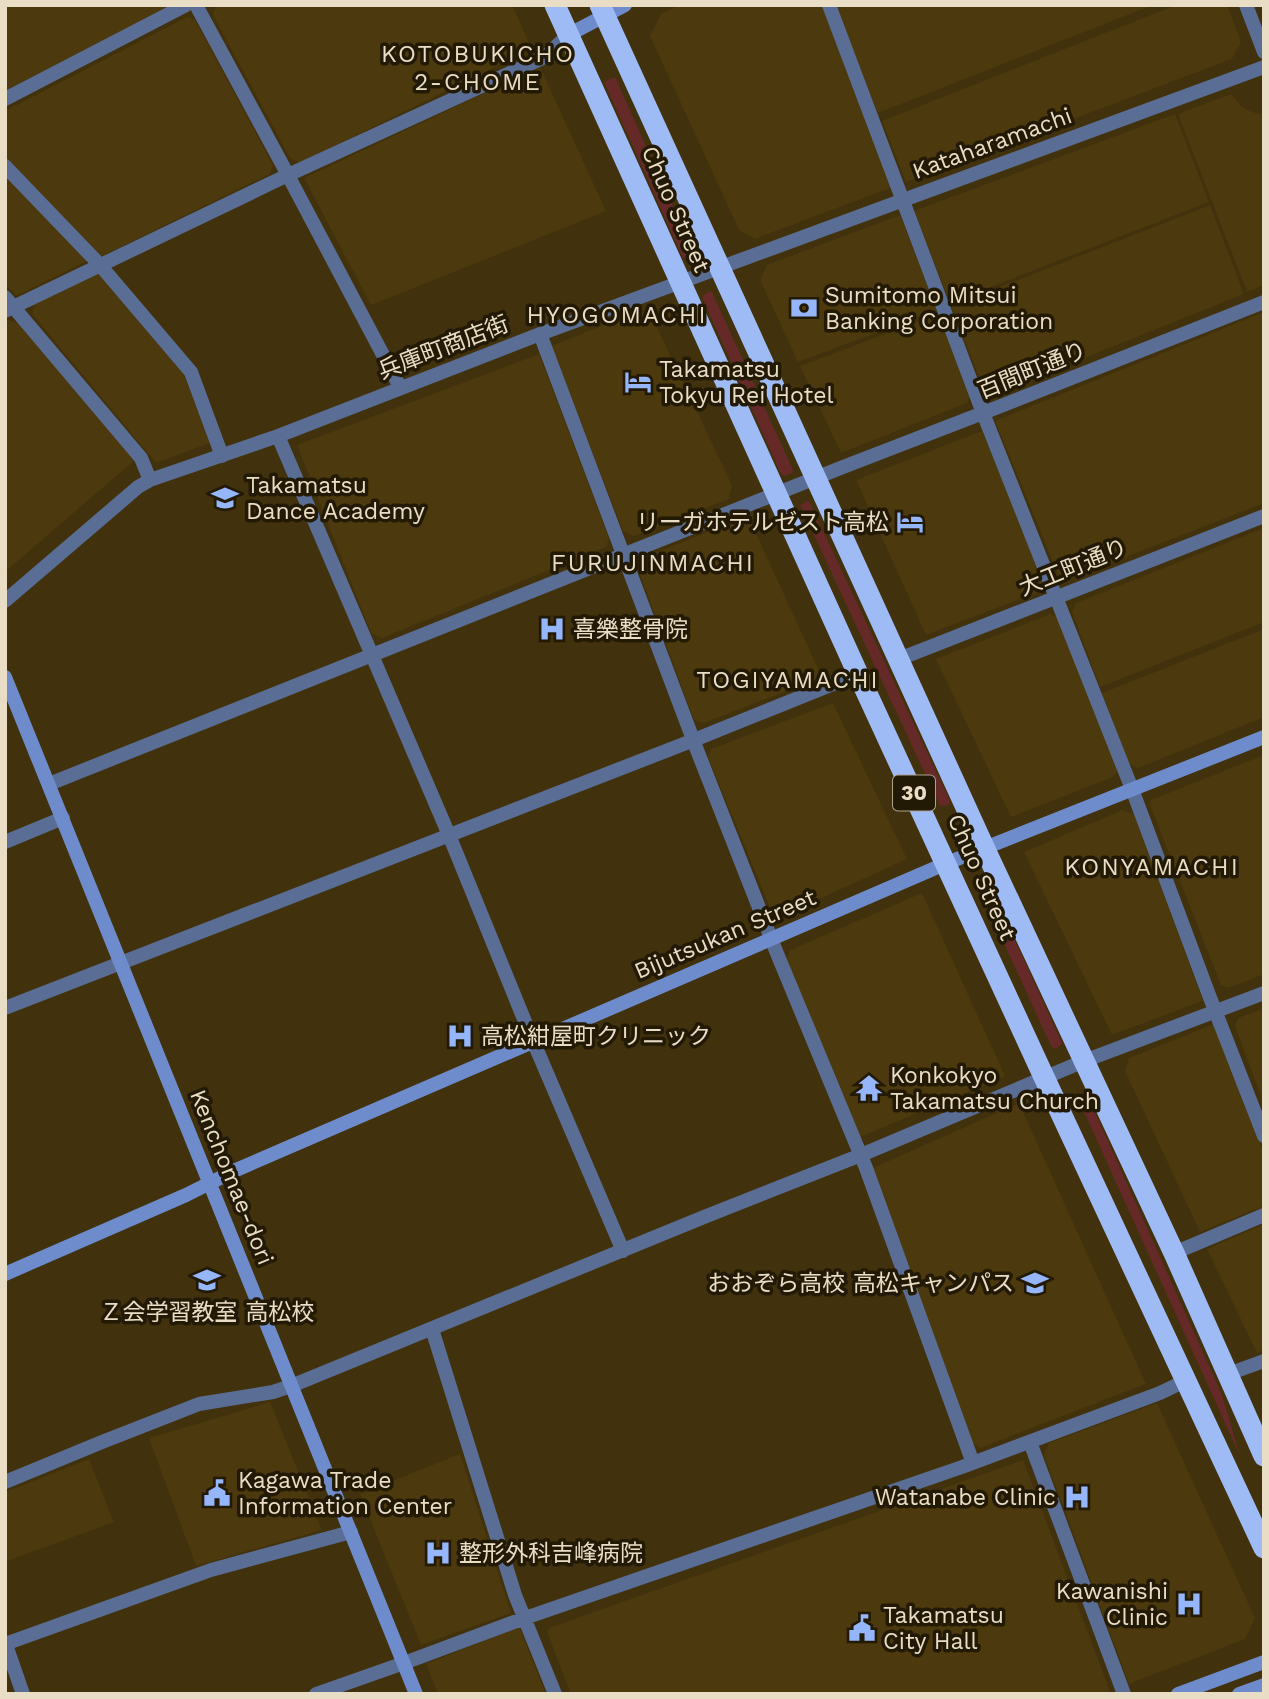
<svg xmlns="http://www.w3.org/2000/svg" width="1269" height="1699" viewBox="0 0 1269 1699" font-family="'Work Sans','Noto Sans JP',sans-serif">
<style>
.built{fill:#4c390d}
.green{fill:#652a28}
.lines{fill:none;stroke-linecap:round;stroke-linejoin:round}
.street{stroke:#5a6d95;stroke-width:14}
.secondary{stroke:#6e8ccb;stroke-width:14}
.highway{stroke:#9fbbf6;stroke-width:21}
.labels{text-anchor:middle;stroke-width:7;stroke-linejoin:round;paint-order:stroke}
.shield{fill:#231a06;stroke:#aea28c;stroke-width:2}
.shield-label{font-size:21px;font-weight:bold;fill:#eaddc5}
.street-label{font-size:23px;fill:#eaddc5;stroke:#231a06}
.poi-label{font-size:23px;fill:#eaddc5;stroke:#231a06;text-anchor:start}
.neighbourhood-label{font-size:24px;letter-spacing:2px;fill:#eaddc5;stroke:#231a06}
</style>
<rect width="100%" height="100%" fill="#41310c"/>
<!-- built -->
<path class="built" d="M5,5H172L5,91Z
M216,5H512L532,49L300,163L290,158L213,15Z
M679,5H822L893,187L755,239L739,230L650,36L661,14Z
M834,5H1153L878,113Z
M1176,5H1227L1241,42L1232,59L906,182L882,121Z
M187,17L195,20L273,165L270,174L100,257L5,158V111Z
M540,67L606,211L371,305L304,178Z
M1231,94L1241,106L1252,112L1260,114L1264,123V285L1247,292L1178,114Z
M1175,114L1209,202L950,303L914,211Z
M5,174L89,260L16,296L5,284Z
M1210,205L1244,294L997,393L983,387L951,306Z
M900,215L937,310L798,362L760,280L767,265Z
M97,271L187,376L212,442L156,463L32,314L34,304Z
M639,311L651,315L732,485L729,499L634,536L623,531L551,346Z
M1264,312V503L1070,579L1058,574L995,421Z
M938,314L970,396L967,403L841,453L800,366Z
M9,320L20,324L135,460L5,572V322Z
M539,354L609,538L606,547L382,638L371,633L297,445Z
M982,431L1047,582L1044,590L926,635L856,480Z
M748,516L822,677L704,723L694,720L635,561Z
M1264,528V622L1100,687L1072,612L1076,603Z
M1050,614L1061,619L1118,770L1113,777L1011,817L936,659Z
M1264,629V717L1138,768L1128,763L1102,693Z
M833,703L907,859L777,918L773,915L708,757L711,749Z
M1264,755V974L1229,988L1221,985L1150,805L1151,800Z
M1122,810L1134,814L1203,1001L1112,1035L1024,852Z
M922,893L1005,1076L858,1138L787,959L790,950Z
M1264,1008V1099H1262L1235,1026L1238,1018Z
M1214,1024L1264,1154V1206L1200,1232L1125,1071L1129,1058Z
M1019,1103L1146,1384L980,1448L973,1443L873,1168Z
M1264,1224V1350L1257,1353L1207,1249Z
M270,1402L322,1530L196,1566L149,1438Z
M1157,1403L1255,1618L1245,1639L1129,1684L1044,1455L1049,1443Z
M460,1454L511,1613L421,1645L360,1494Z
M89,1459L114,1522L5,1562V1492Z
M1023,1460L1110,1691L1101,1694H571L547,1632L549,1628Z
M519,1627L546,1694H438L426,1664Z"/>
<!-- green -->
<path class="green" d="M615,77L694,253V256L686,259L683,258L604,82Z
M709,291L712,292L793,470L792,473L785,476L781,474L702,297Z
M807,501H809L950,801L948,805L940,806L800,505Z
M998,910L1002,912L1062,1043L1061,1045L1055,1049L1051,1046L992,917L993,913Z
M1086,1096L1089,1099L1222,1395L1240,1456L1080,1103V1099Z"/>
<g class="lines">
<!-- street -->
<path class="street" d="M196,5L282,164L400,387
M829,5L983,413L1132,789L1209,995L1264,1136
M1246,5L1264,52
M5,99L186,5
M5,166L100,265L191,372L222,456
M5,297L141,458L150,480
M5,311L288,175L545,57L568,35
M540,334L697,750L776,951L866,1168L973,1463
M278,436L449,835L528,1029L623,1251
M5,601L138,487L150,480L278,436L540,334L1264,67
M899,659L1264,516
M49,784L843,467L983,413L1264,302
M5,842L63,818
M5,1008L694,740L858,674
M1174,1253L1264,1215
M432,1329L515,1595L555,1694
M1228,1374L1264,1361
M1030,1442L1124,1694
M5,1482L102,1442L199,1404L273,1392L291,1386L704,1217L861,1155L1084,1061L1264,993
M5,1642L23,1694
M5,1644L211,1570L351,1532
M316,1694L404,1663L525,1618L962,1467L1160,1393L1185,1381"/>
<!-- secondary -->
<path class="secondary" d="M568,35L625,5
M5,677L416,1694
M5,1274L186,1195L236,1170L947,863L1264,737
M1178,1694L1264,1662
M1239,1694L1264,1685"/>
<!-- highway -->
<path class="highway" d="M555,5L858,674L1044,1077L1264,1548
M600,5L984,847L1174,1253L1264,1456"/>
</g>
<!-- icons -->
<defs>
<symbol id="bank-bare" viewBox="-9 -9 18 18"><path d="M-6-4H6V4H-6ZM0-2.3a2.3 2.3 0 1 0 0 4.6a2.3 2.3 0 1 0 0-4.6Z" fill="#95b6fd" stroke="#231a06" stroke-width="2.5" paint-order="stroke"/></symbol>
<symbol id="hotel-bare" viewBox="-9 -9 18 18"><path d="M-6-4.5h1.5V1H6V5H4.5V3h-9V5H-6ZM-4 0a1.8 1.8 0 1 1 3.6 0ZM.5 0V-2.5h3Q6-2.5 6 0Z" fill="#95b6fd" stroke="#231a06" stroke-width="2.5" paint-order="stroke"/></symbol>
<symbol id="school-bare" viewBox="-9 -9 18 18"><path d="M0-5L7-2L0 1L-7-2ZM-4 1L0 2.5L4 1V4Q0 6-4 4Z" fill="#95b6fd" stroke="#231a06" stroke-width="2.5" paint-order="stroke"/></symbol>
<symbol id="hospital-bare" viewBox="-9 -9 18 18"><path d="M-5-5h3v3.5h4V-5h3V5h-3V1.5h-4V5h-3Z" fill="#95b6fd" stroke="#231a06" stroke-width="2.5" paint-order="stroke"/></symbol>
<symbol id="temple-bare" viewBox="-9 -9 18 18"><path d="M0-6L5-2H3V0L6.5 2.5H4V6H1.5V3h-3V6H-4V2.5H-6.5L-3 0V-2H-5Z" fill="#95b6fd" stroke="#231a06" stroke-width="2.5" paint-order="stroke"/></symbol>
<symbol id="civic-bare" viewBox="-9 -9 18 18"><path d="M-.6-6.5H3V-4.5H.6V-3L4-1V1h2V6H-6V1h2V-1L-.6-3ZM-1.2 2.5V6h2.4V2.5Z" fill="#95b6fd" stroke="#231a06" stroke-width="2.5" paint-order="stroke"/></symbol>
</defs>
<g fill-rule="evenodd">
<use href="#bank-bare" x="785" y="289" width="38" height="38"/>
<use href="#hotel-bare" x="619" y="363" width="38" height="38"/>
<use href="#school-bare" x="206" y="479" width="38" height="38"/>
<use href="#hotel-bare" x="891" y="503" width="38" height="38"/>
<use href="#hospital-bare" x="533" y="610" width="38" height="38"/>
<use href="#hospital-bare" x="441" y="1017" width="38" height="38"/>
<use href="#temple-bare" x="850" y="1069" width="38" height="38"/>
<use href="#school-bare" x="188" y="1261" width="38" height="38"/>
<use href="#school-bare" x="1016" y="1264" width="38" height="38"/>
<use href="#civic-bare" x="198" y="1474" width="38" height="38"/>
<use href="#hospital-bare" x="1058" y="1478" width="38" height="38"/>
<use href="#hospital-bare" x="419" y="1534" width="38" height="38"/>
<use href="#hospital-bare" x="1170" y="1585" width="38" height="38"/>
<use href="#civic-bare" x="843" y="1609" width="38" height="38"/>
</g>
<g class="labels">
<!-- shield labels -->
<rect class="shield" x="893" y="775.5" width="42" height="35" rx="5"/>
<g class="shield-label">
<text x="914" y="800">30</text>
</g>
<!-- street labels -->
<g class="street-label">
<text transform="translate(992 143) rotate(-20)" y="8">Kataharamachi</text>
<text transform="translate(676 209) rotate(66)" y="8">Chuo Street</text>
<text transform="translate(443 347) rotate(-21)" y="8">兵庫町商店街</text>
<text transform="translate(1032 370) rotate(-22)" y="8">百間町通り</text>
<text transform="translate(1073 567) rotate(-22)" y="8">大工町通り</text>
<text transform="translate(982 877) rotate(66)" y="8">Chuo Street</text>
<text transform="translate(725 934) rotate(-23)" y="8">Bijutsukan Street</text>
<text transform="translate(232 1177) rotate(68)" y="8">Kenchomae-dori</text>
</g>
<!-- poi labels -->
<g class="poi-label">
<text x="825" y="303">Sumitomo Mitsui<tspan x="825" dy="26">Banking Corporation</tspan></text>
<text x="659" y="377">Takamatsu<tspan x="659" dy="26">Tokyu Rei Hotel</tspan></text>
<text x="246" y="493">Takamatsu<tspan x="246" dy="26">Dance Academy</tspan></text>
<text x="889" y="530" text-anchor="end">リーガホテルゼスト高松</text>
<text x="573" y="637">喜樂整骨院</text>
<text x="481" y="1044">高松紺屋町クリニック</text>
<text x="890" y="1083">Konkokyo<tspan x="890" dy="26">Takamatsu Church</tspan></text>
<text x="1014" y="1291" text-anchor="end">おおぞら高校 高松キャンパス</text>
<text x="207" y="1320" text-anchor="middle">Ｚ会学習教室 高松校</text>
<text x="238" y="1488">Kagawa Trade<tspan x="238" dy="26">Information Center</tspan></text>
<text x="1056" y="1505" text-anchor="end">Watanabe Clinic</text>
<text x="459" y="1561">整形外科吉峰病院</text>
<text x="1168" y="1599" text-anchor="end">Kawanishi<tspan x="1168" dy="26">Clinic</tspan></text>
<text x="883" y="1623">Takamatsu<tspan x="883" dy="26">City Hall</tspan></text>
</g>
<!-- neighbourhood labels -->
<g class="neighbourhood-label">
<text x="478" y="62">KOTOBUKICHO<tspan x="478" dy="28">2-CHOME</tspan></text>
<text x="617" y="323">HYOGOMACHI</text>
<text x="653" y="571">FURUJINMACHI</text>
<text x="788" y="688">TOGIYAMACHI</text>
<text x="1152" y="875">KONYAMACHI</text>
</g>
</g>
<!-- border -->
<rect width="1269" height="1699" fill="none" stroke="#eaddc5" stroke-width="14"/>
</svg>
